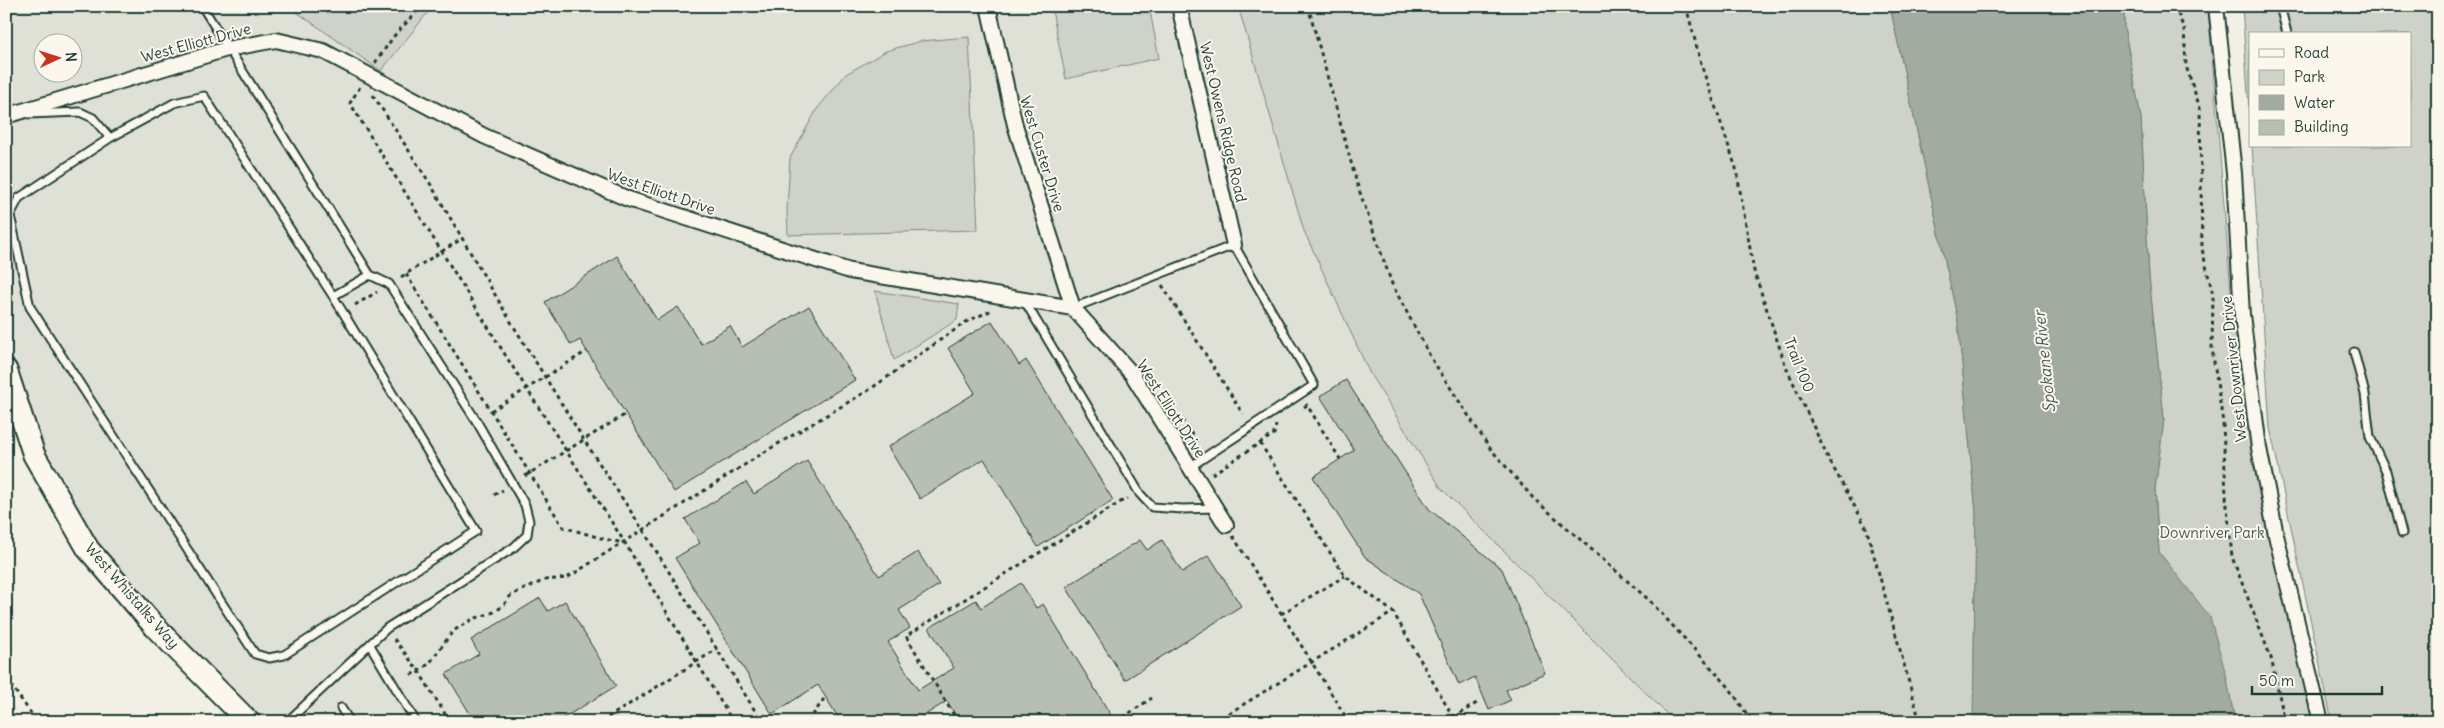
<svg xmlns="http://www.w3.org/2000/svg" width="2444" height="728" viewBox="0 0 2444 728" font-family="Delius,sans-serif">
<style>
.built{fill:#e0e1d6;fill-rule:evenodd}
.green{fill:#cfd2c8;stroke:#77887e}
.water{fill:#a2aba1;stroke:#6e7f75}
.building{fill:#b7beb3;stroke:#1f3d34}
.lines{fill:none;stroke-linecap:round;stroke-linejoin:round}
.lane-casing{stroke:#1f3d34;stroke-width:11}
.street-casing{stroke:#1f3d34;stroke-width:18}
.primary-casing{stroke:#1f3d34;stroke-width:25}
.path{stroke:#1f3d34;stroke-width:3;stroke-dasharray:4 4;stroke-linecap:butt}
.lane{stroke:#fbf7ec;stroke-width:7}
.street{stroke:#fbf7ec;stroke-width:14}
.primary{stroke:#fbf7ec;stroke-width:21}
.labels{text-anchor:middle;stroke-width:4;stroke-linejoin:round;paint-order:stroke}
.street-label{font-size:15px;fill:#1f3d34;stroke:#fbf7ec}
.park-label{font-size:15px;fill:#425b52;stroke:#fbf7ec}
.water-label{font-size:16px;font-style:italic;fill:#465e55;stroke:#fbf7ec}
</style>
<rect width="100%" height="100%" fill="#f2f0e5"/>
<filter id="ink" filterUnits="userSpaceOnUse"><feTurbulence type="fractalNoise" baseFrequency=".02" numOctaves="2"/><feDisplacementMap in="SourceGraphic" scale="10" xChannelSelector="R" yChannelSelector="G"/><feConvolveMatrix kernelMatrix="1 2 1 2 8 2 1 2 1" color-interpolation-filters="sRGB"/></filter>
<g filter="url(#ink)">
<!-- built -->
<path class="built" d="M6,6H1288L1715,722H249L88,549L6,370ZM42,42H72V72H42Z"/>
<!-- green -->
<path class="green" d="M288,6H433L381,71Z
M1051,6H1149L1159,58L1066,79Z
M1238,6H1890L1958,321L1976,513L1974,661L1984,722H1675L1441,488L1370,374L1304,231Z
M2124,6H2208L2233,316L2266,524L2315,722H2235L2226,675L2178,580L2159,552L2155,489L2164,419L2149,277L2141,118L2124,27Z
M2242,6H2438V722H2332L2270,428L2252,146H2410V34H2250V125Z
M969,37L978,230L788,235L787,209L790,158L817,109L846,74L886,51L921,41Z
M875,291L959,304L957,320L894,360Z"/>
<!-- water -->
<path class="water" d="M1890,6H2124V27L2141,118L2149,277L2164,419L2155,489L2159,552L2210,617L2226,675L2235,722H1973L1976,513L1958,321Z"/>
<!-- building -->
<path class="building" d="M617,256L657,320L678,307L701,344L730,326L742,347L809,306L855,380L674,492L580,340L571,345L545,302Z
M992,321L1019,365L1026,360L1113,500L1038,547L984,459L920,499L888,447L975,393L948,348Z
M1346,380L1429,509L1502,569L1545,673L1506,690L1511,700L1489,710L1475,677L1459,685L1419,594L1365,557L1313,477L1354,450L1320,396Z
M807,461L879,576L918,552L939,585L899,610L910,628L888,642L918,690L954,668L929,628L976,600L981,608L1021,583L1036,608L1043,604L1112,717L1104,722H960L947,701L914,722H841L818,685L772,714L675,558L700,543L685,519L746,482L754,494Z
M1140,540L1147,550L1162,540L1182,572L1209,555L1241,606L1125,680L1066,587Z
M540,598L548,611L565,601L616,686L557,722H475L446,674L479,654L471,640Z"/>
<g class="lines">
<defs>
<path id="lane" d="M202,6L370,275L389,284L477,422L525,505L529,521L527,535L513,548L387,628L287,722
M2280,6L2287,33
M204,96L333,296L476,531L284,655L269,658L255,654L30,307L10,215L19,198L110,138L174,103Z
M29,114L80,112L93,118L110,138
M333,296L370,275
M1024,300L1140,494L1152,507L1183,509L1215,508
M1073,308L1234,245L1314,385L1190,467
M2354,352L2365,394L2370,437L2386,471L2402,533
M370,645L416,722
M341,708L350,722"/>
<path id="street" d="M988,6L1015,125L1073,308
M1179,6L1234,245
M2216,6L2234,173L2242,315L2259,448L2276,535L2321,722
M6,116L227,49L276,40L323,51L484,136L628,199L850,271L1073,308L1132,374L1226,525"/>
<path id="primary" d="M6,370L34,455L88,549L156,628L249,722"/>
</defs>
<!-- lane casing -->
<use href="#lane" class="lane-casing"/>
<!-- street casing -->
<use href="#street" class="street-casing"/>
<!-- primary casing -->
<use href="#primary" class="primary-casing"/>
<!-- path -->
<path class="path" d="M1308,6L1357,184L1392,284L1431,358L1489,447L1533,498L1649,600L1729,687L1752,722
M1686,6L1702,67L1736,168L1754,271L1786,367L1828,458L1866,527L1920,722
M2175,6L2184,29L2186,66L2200,108L2202,249L2213,295L2212,348L2223,423L2226,496L2232,557L2271,658L2285,722
M375,63L394,36L422,6
M360,87L350,103L509,361L625,543L733,722
M373,95L431,185L511,322L584,440L643,530L762,722
M406,274L563,527L604,539L624,543
M401,277L463,238
M1162,285L1243,414
M355,305L377,292
M1304,407L1307,405L1340,459
M491,411L587,351
M1182,419L1198,444
M1260,443L1345,576L1393,612L1453,717
M1212,474L1274,434L1276,425
M525,476L626,414
M494,495L503,490
M1233,536L1349,722
M1281,614L1345,576
M394,639L418,670L450,722
M411,675L429,664L453,631L473,619L494,612L503,606L511,595L545,580L567,578L771,448L869,390L966,322L992,310
M6,678L37,722
M601,722L717,649
M808,722L826,696
M958,722L906,636L1127,498
M1116,722L1152,698
M1215,722L1393,612
M1446,722L1480,701"/>
<!-- lane -->
<use href="#lane" class="lane"/>
<!-- street -->
<use href="#street" class="street"/>
<!-- primary -->
<use href="#primary" class="primary"/>
</g>
</g>
<g class="labels">
<!-- street labels -->
<g class="street-label">
<text transform="translate(196 43) rotate(-15)" y="5">West Elliott Drive</text>
<text transform="translate(1223 122) rotate(77)" y="5">West Owens Ridge Road</text>
<text transform="translate(1042 154) rotate(73)" y="5">West Custer Drive</text>
<text transform="translate(661 192) rotate(19)" y="5">West Elliott Drive</text>
<text transform="translate(1799 365) rotate(68)" y="5">Trail 100</text>
<text transform="translate(2234 369) rotate(-96)" y="5">West Downriver Drive</text>
<text transform="translate(1171 409) rotate(57)" y="5">West Elliott Drive</text>
<text transform="translate(132 596) rotate(49)" y="5">West Whistalks Way</text>
</g>
<!-- park labels -->
<g class="park-label">
<text x="2212" y="538">Downriver Park</text>
</g>
<!-- water labels -->
<g class="water-label">
<text transform="translate(2044 362) rotate(-96)" y="6">Spokane River</text>
</g>
</g>
<!-- margin -->
<rect width="2444" height="728" fill="none" stroke="#fbf7ec" stroke-width="25"/>
<rect x="12" y="12" width="2419" height="703" fill="none" stroke="#1f3d34" stroke-width="2" filter="url(#ink)"/>
<!-- legend -->
<rect x="2249" y="32" width="162" height="115" fill="#fbf7ec" stroke="#a3ada2"/>
<rect x="2259" y="49" width="25" height="8" fill="#fbf7ec" stroke="#a3ada2"/>
<text x="2294" y="58" font-size="15" fill="#1f3d34">Road</text>
<rect x="2259" y="70" width="25" height="15" fill="#cfd2c8" stroke="#a3ada2"/>
<text x="2294" y="82" font-size="15" fill="#1f3d34">Park</text>
<rect x="2259" y="95" width="25" height="15" fill="#a2aba1" stroke="#a3ada2"/>
<text x="2294" y="108" font-size="15" fill="#1f3d34">Water</text>
<rect x="2259" y="120" width="25" height="15" fill="#b7beb3" stroke="#a3ada2"/>
<text x="2294" y="132" font-size="15" fill="#1f3d34">Building</text>
<!-- north arrow -->
<g transform="translate(58 58) rotate(86)"><circle r="24" fill="#fbf7ec" stroke="#a3ada2"/>
<path d="M0-4L9 19L0 12L-9 19Z" fill="#c8321e"/>
<text y="-8" font-size="14" font-weight="bold" text-anchor="middle" fill="#1f3d34">N</text>
</g>
<!-- scale -->
<path d="M2252 686v8h130v-8" fill="none" stroke="#1f3d34" stroke-width="2.5"/>
<text x="2259" y="686" font-size="15" fill="#1f3d34" stroke="#fbf7ec" stroke-width="4" paint-order="stroke">50 m</text>
</svg>
